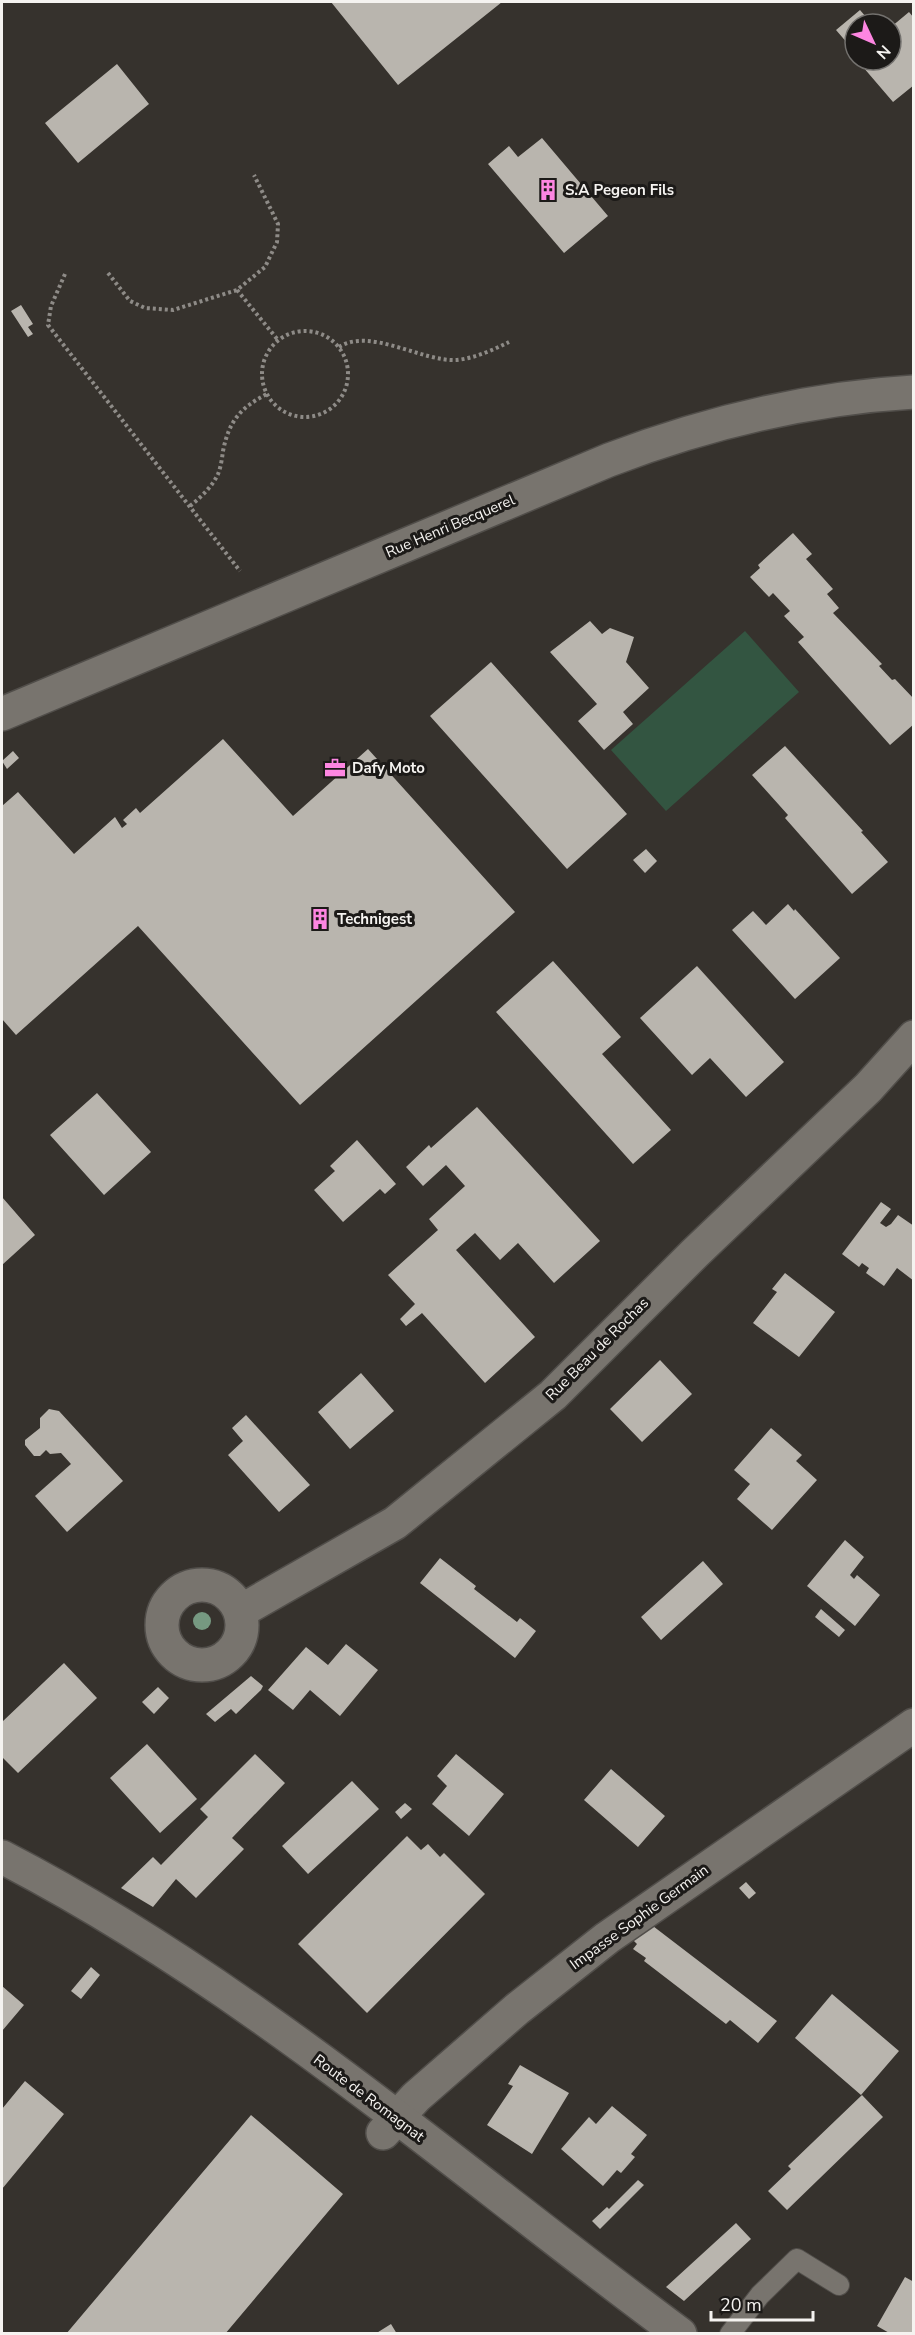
<svg xmlns="http://www.w3.org/2000/svg" width="915" height="2335" viewBox="0 0 915 2335" font-family="'Nunito Sans',sans-serif">
<style>
.green{fill:#335541}
.building{fill:#b9b5ae}
.lines{fill:none;stroke-linecap:round;stroke-linejoin:round}
.lane-casing{stroke:#514e4a;stroke-width:22}
.street-casing{stroke:#514e4a;stroke-width:36}
.secondary-casing{stroke:#514e4a;stroke-width:36}
.path{stroke:#8e8b87;stroke-width:4;stroke-dasharray:3 3;stroke-linecap:butt}
.lane{stroke:#78746e;stroke-width:20}
.street{stroke:#78746e;stroke-width:33}
.secondary{stroke:#78746e;stroke-width:33}
.tree{fill:#769981}
.labels{text-anchor:middle;stroke-width:6;stroke-linejoin:round;paint-order:stroke}
.poi-label{font-size:15px;font-weight:bold;fill:#f5f3f0;stroke:#1c1a18;text-anchor:start}
.street-label{font-size:15px;fill:#f5f3f0;stroke:#1c1a18}
</style>
<rect width="100%" height="100%" fill="#36322d"/>
<!-- green -->
<path class="green" d="M745,631L799,692L666,811L611,750Z"/>
<!-- building -->
<path class="building" d="M331,2H502L398,85Z
M860,10L872,24H855V52L836,30Z
M909,12L914,18V85L893,102L857,60H891V27Z
M117,64L149,104L78,163L45,123Z
M542,138L608,216L564,253L488,164L509,146L518,157Z
M21,305L33,324L28,327L33,334L28,337L11,311Z
M793,533L812,554L806,559L833,589L827,594L839,608L833,613L882,664L879,666L892,680L895,679L914,699V724L890,745L798,642L804,637L784,616L790,611L773,593L769,597L750,577L760,568L758,565Z
M590,621L602,634L610,628L634,637L626,662L649,688L623,712L633,724L604,750L578,721L597,704L550,652Z
M491,662L627,814L567,869L430,716Z
M223,739L293,816L368,749L515,912L300,1105L138,926L16,1035L2,1019V806L18,792L74,854L115,817L122,828L127,824L123,820L136,808L140,813Z
M785,746L863,831L861,832L888,862L852,894L785,818L788,815L752,775Z
M13,751L19,758L7,769L2,761Z
M646,849L657,861L645,873L633,860Z
M788,904L794,911L795,909L840,958L795,999L732,930L753,911L766,925Z
M553,961L621,1037L602,1054L671,1130L633,1164L496,1012Z
M697,966L784,1062L746,1097L710,1058L692,1075L640,1018Z
M97,1093L151,1152L104,1195L50,1135Z
M477,1107L600,1241L554,1283L518,1243L500,1260L475,1233L456,1250L535,1337L485,1383L422,1313L406,1326L400,1319L415,1304L388,1275L438,1230L429,1219L465,1186L446,1165L423,1186L406,1167L429,1145L431,1148Z
M357,1140L396,1184L385,1194L380,1189L343,1222L314,1190L335,1171L330,1166Z
M2,1197L35,1235L2,1265Z
M881,1202L891,1209L880,1223L886,1227L891,1224L898,1215L914,1226V1281L897,1268L884,1286L866,1273L869,1268L862,1263L859,1267L842,1254Z
M785,1273L835,1312L799,1357L753,1323L777,1292L772,1289Z
M660,1360L692,1394L642,1442L610,1409Z
M361,1373L394,1411L350,1449L318,1412Z
M49,1409L59,1411L123,1481L67,1532L35,1496L71,1464L61,1453L50,1454L46,1450L40,1456H34L25,1445V1440L40,1428V1418Z
M246,1415L310,1485L279,1512L228,1455L243,1441L232,1428Z
M771,1428L802,1455L796,1461L817,1480L772,1530L737,1499L750,1484L734,1470Z
M845,1540L864,1557L850,1575L854,1579L857,1575L880,1595L855,1626L807,1586Z
M440,1558L476,1586L474,1589L517,1622L520,1618L536,1631L515,1658L420,1583Z
M703,1561L723,1584L661,1640L641,1617Z
M821,1609L845,1630L839,1637L815,1617Z
M346,1644L378,1670L340,1716L310,1690L293,1710L268,1690L306,1647L328,1665Z
M64,1663L97,1698L18,1773L2,1757V1722Z
M251,1676L263,1686L261,1690L236,1714L231,1709L215,1722L206,1714Z
M158,1687L169,1698L154,1714L142,1702Z
M147,1744L197,1799L160,1833L110,1778Z
M255,1754L285,1783L232,1838L244,1849L196,1898L176,1879L153,1907L121,1888L153,1857L161,1865L208,1817L200,1809Z
M456,1754L504,1794L469,1836L432,1804L447,1786L437,1776Z
M611,1769L665,1816L638,1847L584,1800Z
M352,1781L379,1809L308,1874L282,1846Z
M405,1803L412,1809L401,1819L395,1812Z
M407,1836L421,1850L428,1844L440,1857L444,1853L485,1894L367,2013L298,1944Z
M746,1882L756,1893L749,1899L739,1888Z
M649,1923L777,2021L758,2043L730,2020L726,2024L644,1961L646,1958L633,1949L637,1944L630,1937Z
M91,1967L100,1975L81,1999L71,1991Z
M2,1986L24,2005L2,2031Z
M832,1994L899,2051L861,2095L795,2038Z
M520,2065L569,2093L532,2154L487,2125L513,2086L508,2084Z
M25,2081L64,2114L2,2189V2109Z
M862,2095L883,2117L787,2210L768,2191L791,2169L788,2166Z
M612,2106L647,2135L631,2154L635,2157L621,2173L617,2170L603,2186L561,2149L589,2117L596,2124Z
M251,2115L343,2194L225,2334H66Z
M638,2180L644,2185L600,2229L592,2221L607,2207L609,2209Z
M736,2223L751,2239L684,2301L666,2287Z
M905,2277L914,2282V2334H891L877,2326Z
M391,2324L397,2334H375Z"/>
<g class="lines">
<defs>
<path id="lane" d="M730,2334L760,2295L797,2259L839,2285"/>
<path id="street" d="M162 1625a40 40 0 1 1 80 0a40 40 0 1 1-80 0Z
M241,1611L395,1523L553,1395L695,1253L868,1088L914,1037
M383,2133L416,2097L517,2009L607,1938L914,1725"/>
<path id="secondary" d="M2,714L609,460C706,423 810,398 914,392
M2,1857C248,1984 458,2170 680,2334"/>
</defs>
<!-- lane casing -->
<use href="#lane" class="lane-casing"/>
<!-- street casing -->
<use href="#street" class="street-casing"/>
<!-- secondary casing -->
<use href="#secondary" class="secondary-casing"/>
<!-- path -->
<path class="path" d="M108,273L130,301L145,308L173,310L237,290L265,267L277,242L278,224L254,175
M65,274L51,306L48,325L240,571
M237,290L278,340
M262 374a43 43 0 1 1 86 0a43 43 0 1 1-86 0Z
M339,347C370,327 422,362 457,360C475,358 493,350 509,342
M190,506C201,497 212,487 218,474C221,467 222,458 223,451C229,421 240,408 267,394"/>
<!-- lane -->
<use href="#lane" class="lane"/>
<!-- street -->
<use href="#street" class="street"/>
<!-- secondary -->
<use href="#secondary" class="secondary"/>
</g>
<!-- trees -->
<circle class="tree" cx="202" cy="1621" r="9"/>
<!-- icons -->
<defs>
<symbol id="building-bare" viewBox="-9 -9 18 18"><path d="M-4-6H4V6H1V3H-1V6H-4ZM-2.5-4.3h1.7v1.8h-1.7ZM.8-4.3h1.7v1.8H.8ZM-2.5-1h1.7V.8h-1.7ZM.8-1h1.7V.8H.8Z" fill="#fd86e1" stroke="#1c1a18" stroke-width="2.5" paint-order="stroke"/></symbol>
<symbol id="office-bare" viewBox="-9 -9 18 18"><path d="M-6-3h4V-5.5h4V-3h4V5H-6ZM-1-4.5V-3h2v-1.5ZM-6 0V1H6V0Z" fill="#fd86e1" stroke="#1c1a18" stroke-width="2.5" paint-order="stroke"/></symbol>
</defs>
<g fill-rule="evenodd">
<use href="#building-bare" x="533" y="175" width="30" height="30"/>
<use href="#office-bare" x="320" y="753" width="30" height="30"/>
<use href="#building-bare" x="305" y="904" width="30" height="30"/>
</g>
<g class="labels">
<!-- poi labels -->
<g class="poi-label">
<text x="565" y="195">S.A Pegeon Fils</text>
<text x="352" y="773">Dafy Moto</text>
<text x="337" y="924">Technigest</text>
</g>
<!-- street labels -->
<g class="street-label">
<text transform="translate(450 526) rotate(-23)" y="5">Rue Henri Becquerel</text>
<text transform="translate(597 1349) rotate(-45)" y="5">Rue Beau de Rochas</text>
<text transform="translate(639 1917) rotate(-36)" y="5">Impasse Sophie Germain</text>
<text transform="translate(369 2098) rotate(37)" y="5">Route de Romagnat</text>
</g>
</g>
<!-- border -->
<rect width="915" height="2335" fill="none" stroke="#f5f3f0" stroke-width="6"/>
<!-- north arrow -->
<g transform="translate(873 42) rotate(134)"><circle r="28" fill="#1c1a18" stroke="#73716e" stroke-width="1.5"/>
<path d="M0-4.5L10 22L0 15L-10 22Z" fill="#fd86e1"/>
<text y="-9" font-size="16" font-weight="bold" text-anchor="middle" fill="#f5f3f0">N</text>
</g>
<!-- scale -->
<path d="M711 2311v9h102v-9" fill="none" stroke="#f5f3f0" stroke-width="3"/>
<text x="720" y="2311" font-size="18" fill="#f5f3f0" stroke="#1c1a18" stroke-width="4.5" paint-order="stroke">20 m</text>
</svg>
